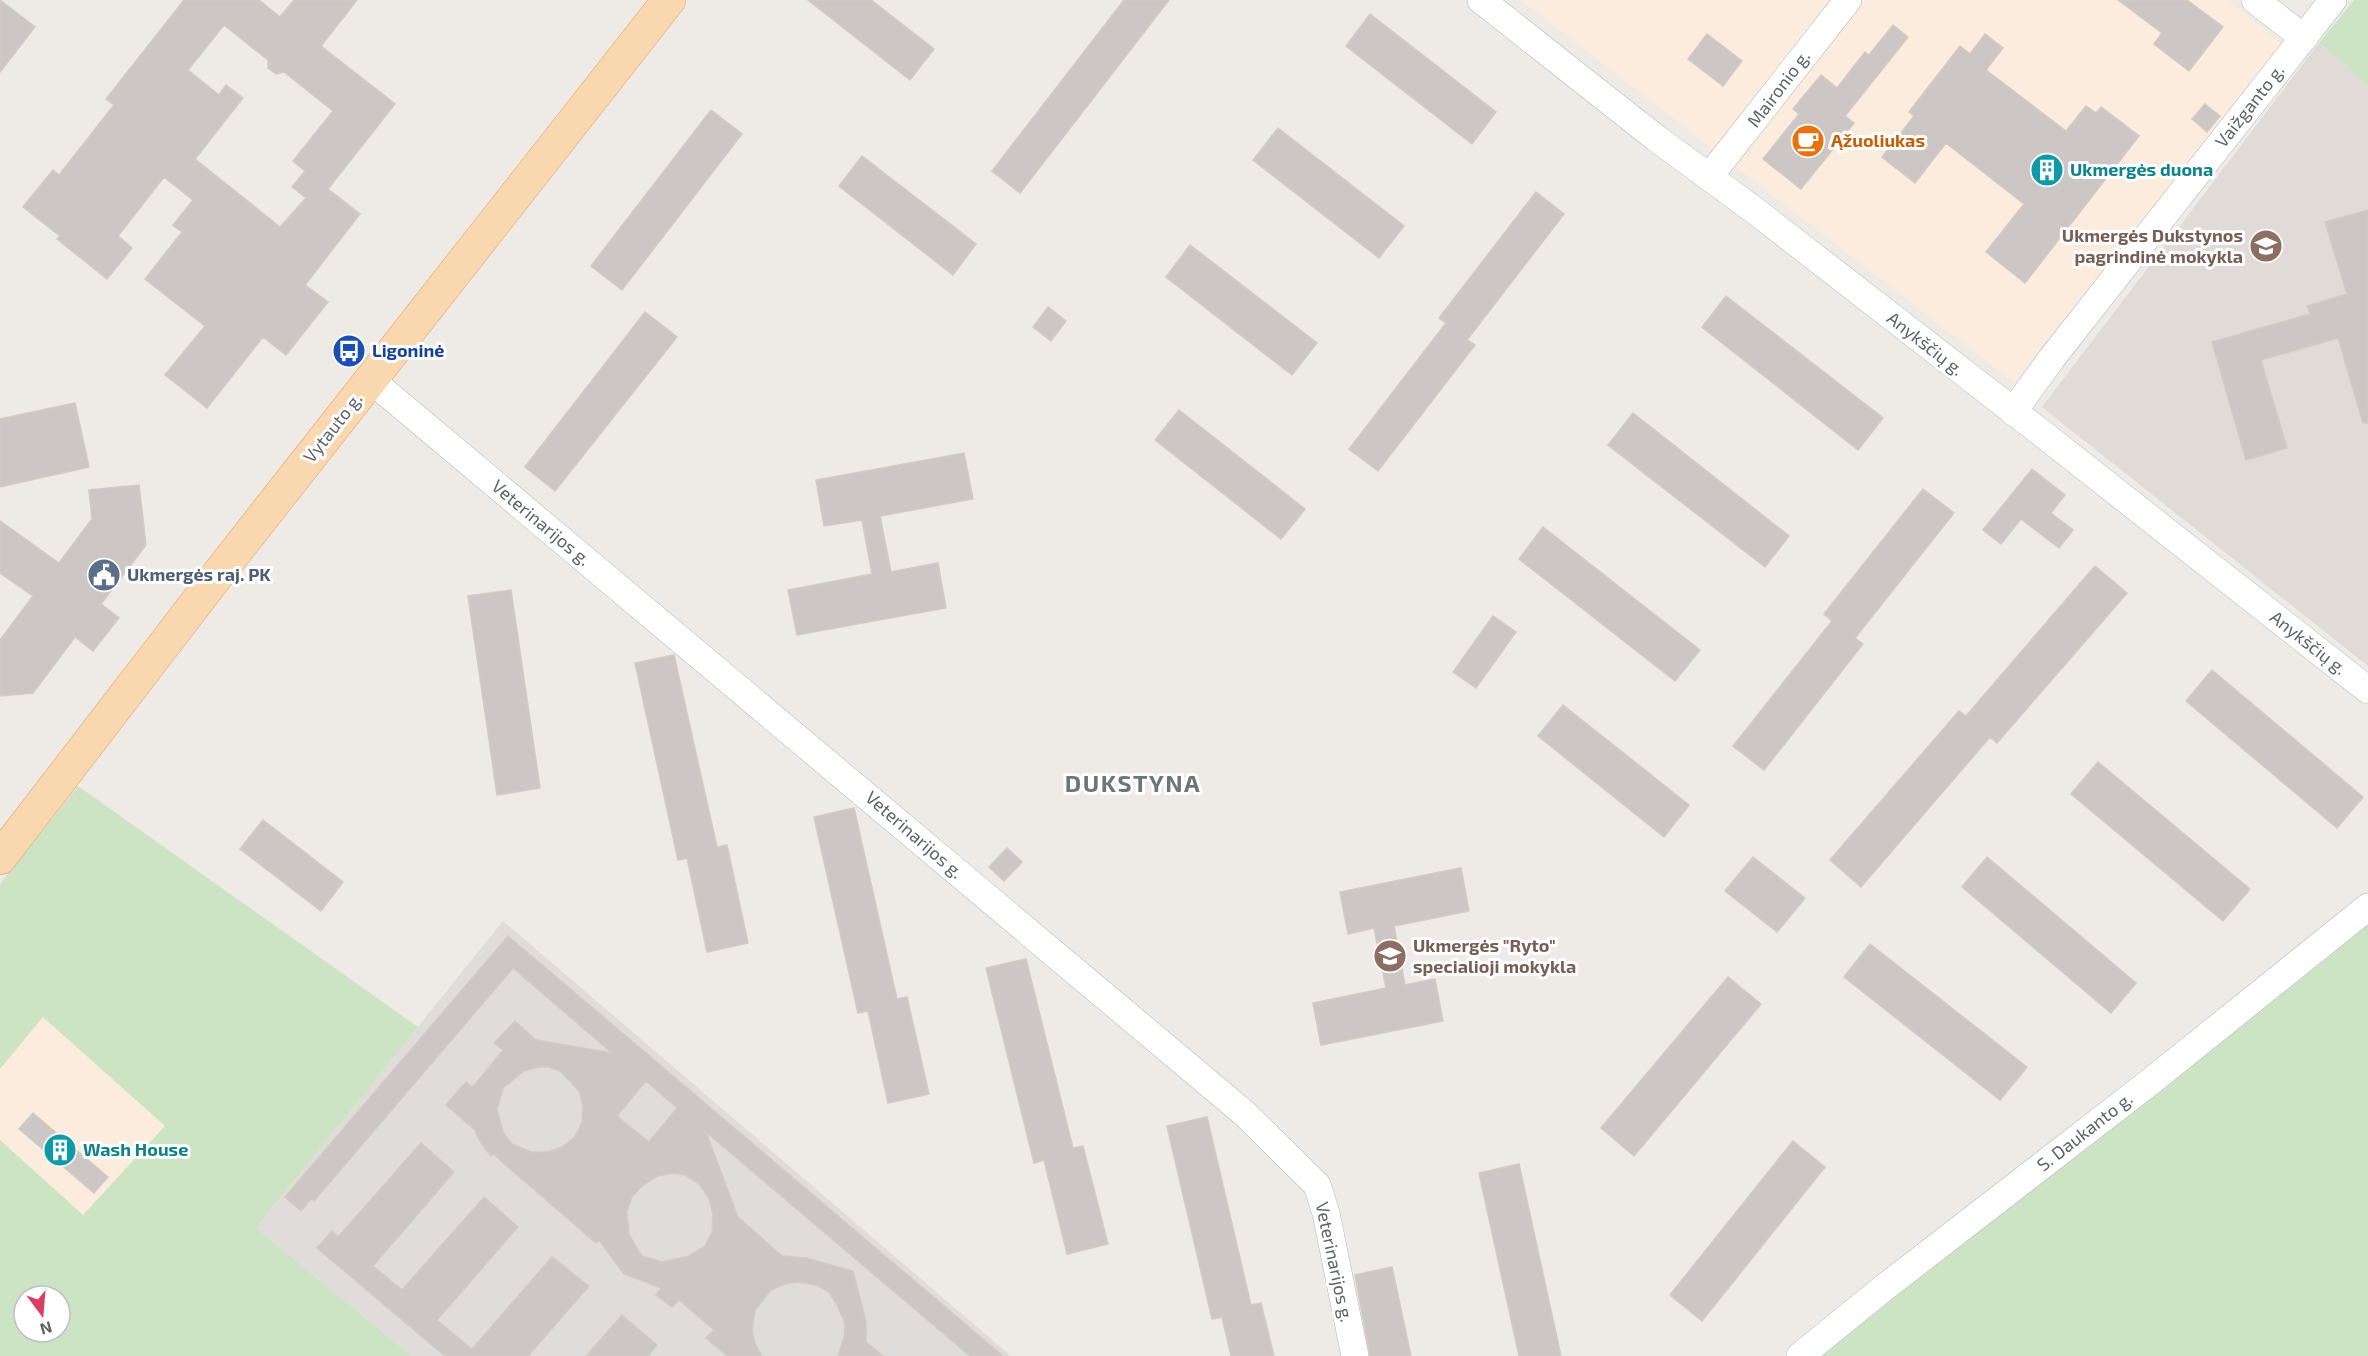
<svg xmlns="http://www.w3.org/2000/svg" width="2368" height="1356" viewBox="0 0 2368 1356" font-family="'Exo 2',sans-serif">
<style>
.commercial{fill:#fbecdd}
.industrial{fill:#e0dcda}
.education{fill:#e1dbd7}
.green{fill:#cde4c4;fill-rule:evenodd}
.building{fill:#ccc7c4;stroke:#d3cac4;stroke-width:1.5;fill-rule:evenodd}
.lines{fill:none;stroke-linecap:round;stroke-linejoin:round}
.street-casing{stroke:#b3b7b9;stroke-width:28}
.primary-casing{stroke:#e79e65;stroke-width:34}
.street{stroke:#fff;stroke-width:27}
.primary{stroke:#f9d8b0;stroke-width:33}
.labels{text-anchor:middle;stroke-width:6;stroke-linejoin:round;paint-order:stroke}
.street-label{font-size:18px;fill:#5d6365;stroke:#fff}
.food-label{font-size:18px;font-weight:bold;fill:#c56008;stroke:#fff;text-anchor:start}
.culture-label{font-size:18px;font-weight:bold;fill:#0d838f;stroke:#fff;text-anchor:start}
.education-label{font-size:18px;font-weight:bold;fill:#785e54;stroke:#fff;text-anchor:end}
.transit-label{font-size:18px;font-weight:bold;fill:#164399;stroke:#fff;text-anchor:start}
.service-label{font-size:18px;font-weight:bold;fill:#4e5e75;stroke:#fff;text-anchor:start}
.district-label{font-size:24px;font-weight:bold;letter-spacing:1.5px;fill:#6e7577;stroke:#fff}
</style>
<rect width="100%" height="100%" fill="#eeeae5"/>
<!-- commercial -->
<path class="commercial" d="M1520,0H2229L2281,43L2014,383Z
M43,1017L165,1126L83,1215L0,1140V1069Z"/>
<!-- industrial -->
<path class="industrial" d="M503,921L1011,1356H412L256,1228Z"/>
<!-- education -->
<path class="education" d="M2319,43L2368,85V666L2042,407Z"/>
<!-- green -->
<path class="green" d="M2354,0H2368V85L2319,43Z
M78,786L418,1027L256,1228L412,1356H0V1140L83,1215L165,1126L43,1017L0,1069V884ZM24,1296H60V1332H24Z
M2368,907V1356H1804Z"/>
<!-- building -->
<path class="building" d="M0,0L35,27L0,72Z
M184,0H259L280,17L294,0H357L321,46L395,104L328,189L360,214L305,285L328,302L286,355L263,337L207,408L165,375L205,326L145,279L182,232L173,225L193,200L164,177L118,236L132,248L107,279L57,239L60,236L23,207L53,170L59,175L114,105L106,99ZM224,25L268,60V68L276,74L284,72L333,111L293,161L305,171L292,187L306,198L280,227L195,159L243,98L226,85L219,95L188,70Z
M808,0H871L934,49L910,80Z
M1124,0H1169L1020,193L992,171Z
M2118,0H2187L2223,27L2189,71L2154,44L2162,33Z
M1370,14L1496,112L1472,144L1346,46Z
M1893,25L1908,37L1845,116L1854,123L1801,189L1763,159L1799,114L1793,109L1821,75L1837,88L1865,52L1869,55Z
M1707,34L1742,61L1723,86L1688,59Z
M1985,34L2003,48L1986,70L2066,131L2086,106L2096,113L2101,107L2139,136L2025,283L1986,252L2024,204L1946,143L1915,183L1882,157L1914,116L1909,112L1960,46L1970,54Z
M2205,104L2220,116L2207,132L2192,119Z
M711,110L742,134L622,290L591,266Z
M1278,128L1404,226L1379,258L1253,160Z
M862,156L976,244L953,275L839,186Z
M1536,192L1564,214L1467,340L1475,345L1378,471L1349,449L1446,323L1439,318Z
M2368,210V423H2363L2338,338L2261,360L2287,448L2246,460L2212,342L2310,314L2307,306L2347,294L2325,222Z
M1190,245L1317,343L1292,375L1166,277Z
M1726,296L1883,418L1858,450L1702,327Z
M1048,307L1066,321L1051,341L1033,327Z
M645,312L677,337L555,491L525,467Z
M75,403L89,467L0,487V419Z
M1179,410L1305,509L1281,539L1155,440Z
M1633,413L1789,536L1765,567L1608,445Z
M964,453L973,499L880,516L891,572L938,563L946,608L797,635L788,590L872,574L862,520L824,526L816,480Z
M2032,469L2065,495L2051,513L2073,530L2059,548L2021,519L2001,544L1983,530Z
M139,485L146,545L101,604L119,618L93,651L75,637L33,693L0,696V640L33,596L0,573V521L59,563L92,519L89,490Z
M1923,489L1954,513L1855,638L1863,644L1764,770L1733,746L1832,621L1824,614Z
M1543,527L1700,650L1675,681L1519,559Z
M2095,566L2127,593L1997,743L1990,737L1861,887L1830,860L1959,711L1966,716Z
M511,590L540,788L497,795L468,596Z
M1493,616L1516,632L1476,688L1453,672Z
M674,655L717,847L727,845L748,943L707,952L687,858L678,860L635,663Z
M2212,670L2363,797L2337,828L2186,701Z
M1563,705L1689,805L1664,837L1538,736Z
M2098,762L2250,889L2223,921L2071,794Z
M854,808L897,999L907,997L929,1094L888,1103L868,1011L858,1013L814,817Z
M263,820L343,882L321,911L240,849Z
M1007,848L1022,862L1004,881L989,867Z
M1753,857L1805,898L1777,932L1725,891Z
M1987,857L2136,983L2111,1013L1962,887Z
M1461,868L1469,911L1394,926L1405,985L1435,979L1443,1021L1321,1045L1313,1003L1386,988L1374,928L1348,934L1340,892Z
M508,936L1003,1356H970L706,1132L738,1217L782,1256L806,1258L853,1271L866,1322V1342L883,1356H838L845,1334L844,1320L837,1305L829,1292L816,1285L797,1282L785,1284L771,1290L755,1310L752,1331L755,1344L762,1356H727L706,1338L714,1330L679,1300L672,1307L656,1295L661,1288L624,1274L599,1240L596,1243L493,1154L491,1156L481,1143L475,1130L446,1105L466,1082L473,1087L503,1050L494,1043L515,1021L536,1040L612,1053L513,968L314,1201L311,1199L301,1211L285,1197ZM538,1067H549L560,1071L579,1091L583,1105L582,1122L575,1137L562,1147L547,1152H531L512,1144L503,1132L497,1109L503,1088L524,1071ZM646,1081L677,1108L649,1142L617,1116ZM672,1173L685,1175L699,1184L709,1198L713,1214L712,1232L705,1246L689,1256L662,1262L642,1256L629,1235L627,1211L632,1197L643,1185L658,1176Z
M1870,944L2027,1067L2000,1100L1844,977Z
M1026,959L1073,1148L1083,1146L1108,1244L1067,1254L1044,1160L1034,1163L986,968Z
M1728,977L1761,1004L1634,1156L1601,1128Z
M33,1113L108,1177L94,1193L19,1129Z
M1207,1117L1251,1305L1261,1303L1274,1356H1231L1222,1317L1212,1319L1167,1126Z
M1793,1141L1825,1167L1702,1321L1670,1295Z
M421,1143L454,1172L373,1266L402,1290L484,1197L518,1227L437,1320L472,1349L552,1257L589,1286L528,1356H445L317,1248L332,1231L338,1237Z
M1519,1164L1561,1356H1519L1479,1173Z
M1392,1267L1411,1356H1370L1355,1275Z
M622,1315L657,1345L648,1356H586Z"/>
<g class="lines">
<defs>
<path id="street" d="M1481,0L1656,138L1754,210L2039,431L2368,690
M2255,0L2304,38
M1709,177L1848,0
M371,380L1244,1113L1317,1185L1326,1213L1355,1356
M2013,412L2052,358L2333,0
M1800,1356L1885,1287L2150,1082L2368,907"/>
<path id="primary" d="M0,858L226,564L669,0"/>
</defs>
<!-- street casing -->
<use href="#street" class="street-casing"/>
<!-- primary casing -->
<use href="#primary" class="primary-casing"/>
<!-- street -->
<use href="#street" class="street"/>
<!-- primary -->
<use href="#primary" class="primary"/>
</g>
<!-- icons -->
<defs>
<symbol id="cafe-disc" viewBox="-11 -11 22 22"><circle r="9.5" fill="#e8710a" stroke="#fff"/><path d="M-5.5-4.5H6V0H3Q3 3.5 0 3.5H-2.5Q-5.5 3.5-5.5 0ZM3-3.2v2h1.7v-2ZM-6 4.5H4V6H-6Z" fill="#fff"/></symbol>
<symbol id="building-disc" viewBox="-11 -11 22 22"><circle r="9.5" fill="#0f9aa8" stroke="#fff"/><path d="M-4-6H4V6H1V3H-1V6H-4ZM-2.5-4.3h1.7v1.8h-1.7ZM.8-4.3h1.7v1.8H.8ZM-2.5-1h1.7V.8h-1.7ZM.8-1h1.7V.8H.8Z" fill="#fff"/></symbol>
<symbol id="school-disc" viewBox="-11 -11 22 22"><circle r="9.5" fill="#8d6e63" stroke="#fff"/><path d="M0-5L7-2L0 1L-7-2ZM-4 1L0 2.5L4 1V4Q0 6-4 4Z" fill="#fff"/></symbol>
<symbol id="bus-disc" viewBox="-11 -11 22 22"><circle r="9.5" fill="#1a4fb4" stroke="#fff"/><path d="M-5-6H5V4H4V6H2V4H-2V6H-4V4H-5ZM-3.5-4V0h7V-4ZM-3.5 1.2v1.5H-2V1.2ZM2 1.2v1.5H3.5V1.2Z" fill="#fff"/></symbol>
<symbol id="civic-disc" viewBox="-11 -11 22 22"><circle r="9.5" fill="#5c6f8a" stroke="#fff"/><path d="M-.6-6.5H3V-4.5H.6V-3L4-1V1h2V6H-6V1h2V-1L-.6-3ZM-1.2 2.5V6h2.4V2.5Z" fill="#fff"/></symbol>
</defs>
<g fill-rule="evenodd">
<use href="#cafe-disc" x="1789" y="122" width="38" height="38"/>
<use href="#building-disc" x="2028" y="151" width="38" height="38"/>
<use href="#school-disc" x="2247" y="227" width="38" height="38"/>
<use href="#bus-disc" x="330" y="332" width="38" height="38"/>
<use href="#civic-disc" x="85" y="556" width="38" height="38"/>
<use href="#school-disc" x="1371" y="937" width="38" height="38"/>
<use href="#building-disc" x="41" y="1131" width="38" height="38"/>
</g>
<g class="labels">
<!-- street labels -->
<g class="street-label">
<text transform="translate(1779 89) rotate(-53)" y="6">Maironio g.</text>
<text transform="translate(2250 106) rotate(-52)" y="6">Vaižganto g.</text>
<text transform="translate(1925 344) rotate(38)" y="6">Anykščių g.</text>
<text transform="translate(333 428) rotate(-52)" y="6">Vytauto g.</text>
<text transform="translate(541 523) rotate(40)" y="6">Veterinarijos g.</text>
<text transform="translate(2308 643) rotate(38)" y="6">Anykščių g.</text>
<text transform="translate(914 835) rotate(41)" y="6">Veterinarijos g.</text>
<text transform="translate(2085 1132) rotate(-38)" y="6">S. Daukanto g.</text>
<text transform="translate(1334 1262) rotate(78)" y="6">Veterinarijos g.</text>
</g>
<!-- food labels -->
<g class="food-label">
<text x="1831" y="147">Ąžuoliukas</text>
</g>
<!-- culture labels -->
<g class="culture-label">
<text x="2070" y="176">Ukmergės duona</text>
<text x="83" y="1156">Wash House</text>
</g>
<!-- education labels -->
<g class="education-label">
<text x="2243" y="242">Ukmergės Dukstynos<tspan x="2243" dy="21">pagrindinė mokykla</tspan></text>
<text x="1413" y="952" text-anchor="start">Ukmergės "Ryto"<tspan x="1413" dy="21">specialioji mokykla</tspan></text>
</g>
<!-- transit labels -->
<g class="transit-label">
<text x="372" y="357">Ligoninė</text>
</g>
<!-- service labels -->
<g class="service-label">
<text x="127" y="581">Ukmergės raj. PK</text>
</g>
<!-- district labels -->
<g class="district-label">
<text x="1133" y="792">DUKSTYNA</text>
</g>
</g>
<!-- north arrow -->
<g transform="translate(42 1314) rotate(164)"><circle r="28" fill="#ffffff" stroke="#bec1c1" stroke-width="1.5"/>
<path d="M0-4.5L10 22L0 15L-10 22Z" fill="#dd3d5e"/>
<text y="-9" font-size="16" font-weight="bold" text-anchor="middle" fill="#5d6365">N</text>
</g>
</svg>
